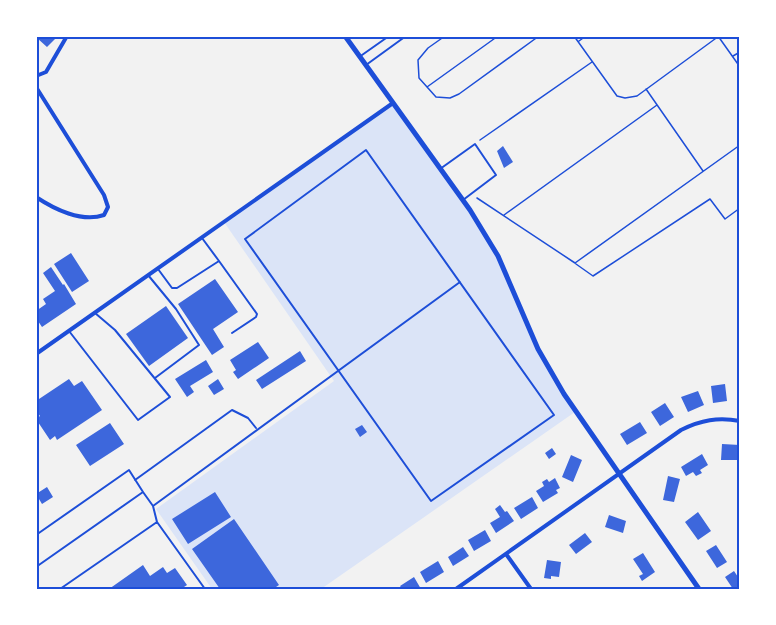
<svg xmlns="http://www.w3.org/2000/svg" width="776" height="625" viewBox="0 0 776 625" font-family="Lato,sans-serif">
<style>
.green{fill:#dbe4f7}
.building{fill:#3d67dc}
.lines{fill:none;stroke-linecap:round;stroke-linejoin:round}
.path{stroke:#1d4ed8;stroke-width:1.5}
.service{stroke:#1d4ed8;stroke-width:2}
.minor{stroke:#1d4ed8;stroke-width:4}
.tertiary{stroke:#1d4ed8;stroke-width:5}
.neatline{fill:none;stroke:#1d4ed8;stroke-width:2}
</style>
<rect width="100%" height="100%" fill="#f2f2f2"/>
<!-- green -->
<path class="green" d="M393,103L488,238L532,334L575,412L321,589H212L156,509L334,381L224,222Z"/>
<!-- building -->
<path class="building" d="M39,36H52L55,39L47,47L37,38Z
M503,146L513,162L504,168L497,151Z
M71,253L89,281L72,292L54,264Z
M51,267L63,285L64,284L76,304L42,327L36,318V311L46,304L43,299L55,291L43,273Z
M215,279L238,312L213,329L224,347L212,355L178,304Z
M166,306L188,338L149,366L126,334Z
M258,342L269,358L238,379L233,372L236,370L230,360Z
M300,351L306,361L262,389L256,380Z
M206,360L213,372L190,386L194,392L187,397L175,379Z
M69,379L74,386L82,381L102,410L57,440L55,436L50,440L36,419L40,416L36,410V401Z
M218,379L224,389L214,395L208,386Z
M725,384L727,401L713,403L711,386Z
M698,391L704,405L688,412L681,397Z
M665,403L674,417L660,426L651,412Z
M640,422L647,433L627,445L620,434Z
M110,423L124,444L90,466L76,445Z
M362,425L367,432L360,437L355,429Z
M722,444L740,445L739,460H721Z
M552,448L556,454L549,459L545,453Z
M702,454L708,465L700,470L702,473L696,476L693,472L686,476L681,467Z
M571,455L582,460L573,482L562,477Z
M668,476L680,479L674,502L663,500Z
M555,478L560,488L556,490L558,493L543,502L536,491L544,486L542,482L547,479L549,482Z
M47,487L53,497L42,504L36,494Z
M215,492L231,517L188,544L172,519Z
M532,497L538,508L521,519L514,508Z
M500,505L505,512L507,511L514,521L496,533L490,523L500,517L495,509Z
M698,512L711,531L698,540L685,522Z
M609,515L626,521L623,533L605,527Z
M234,519L279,585L273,589H220L192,549Z
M485,530L491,541L474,551L468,540Z
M585,533L592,542L576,554L569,545Z
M716,545L727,562L717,568L706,551Z
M463,547L469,556L453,566L448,557Z
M643,553L655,572L642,581L639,576L643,574L633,559Z
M547,560L561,562L559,577L551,576V579L544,578Z
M438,561L444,572L426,583L420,572Z
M143,565L150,576L163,567L167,573L175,568L187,585L181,589H109Z
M734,571L740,580V589H733L725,577Z
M414,577L421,589H402L400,586Z"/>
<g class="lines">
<!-- path -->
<path class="path" d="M445,36L428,48L418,60L419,78L436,97L450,98L459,94L539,36
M574,36L617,96L625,98L637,96L719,36
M718,36L740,67
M579,41L586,36
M733,56L740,52
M427,87L498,36
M646,89L703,171
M480,140L592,62
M477,198L575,263L740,145
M504,215L657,105
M576,264L593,276L710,199L725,219L740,208"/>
<!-- service -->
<path class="service" d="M362,55L389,36
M366,65L406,36
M366,150L554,415L431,501L245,239Z
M440,169L475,144L496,175L463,200
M219,261L257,314L256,317L232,333
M158,269L172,288H177L219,261L202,238
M148,275L176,309L199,345L155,378
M69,331L138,420L170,397L115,330L95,313
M135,480L232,410L248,418L256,428
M153,506L157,522L205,589
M36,535L129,470L143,492
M36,567L143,492L153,506L460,282
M60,589L157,522"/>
<!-- minor -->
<path class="minor" d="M36,76L46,72L67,36
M36,87L104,195L108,207L104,215C82,223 54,209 36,197
M36,354L393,103
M506,554L531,589
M456,589L681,430C701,420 718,417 740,421"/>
<!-- tertiary -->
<path class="tertiary" d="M345,36L470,210L498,256L538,349L564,394L699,589"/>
</g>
<!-- border -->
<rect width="776" height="625" fill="none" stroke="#ffffff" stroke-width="75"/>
<rect x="38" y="38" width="700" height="550" class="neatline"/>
</svg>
